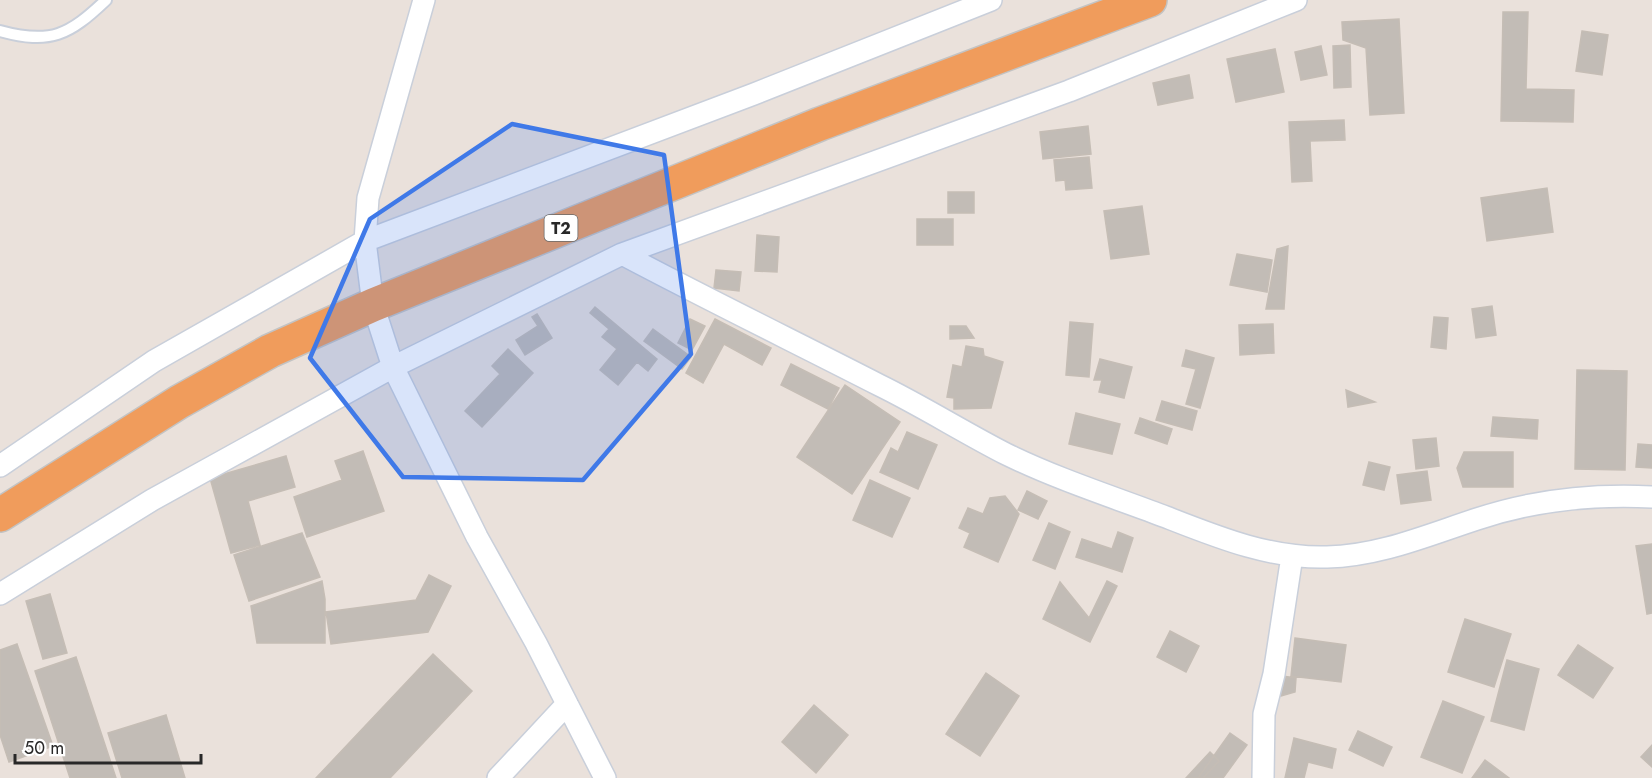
<svg xmlns="http://www.w3.org/2000/svg" width="1652" height="778" viewBox="0 0 1652 778" font-family="Jost,sans-serif">
<style>
.building{fill:#c2bcb6;stroke:#c5bdb5;stroke-width:1.5}
.lines{fill:none;stroke-linecap:round;stroke-linejoin:round}
.service-casing{stroke:#c9cfda;stroke-width:14}
.minor-casing{stroke:#c9cfda;stroke-width:24}
.trunk-casing{stroke:#c3c3c3;stroke-width:36}
.service{stroke:#fff;stroke-width:10}
.minor{stroke:#fff;stroke-width:21}
.trunk{stroke:#f09c5c;stroke-width:33}
.marked{fill:#3f79e8;fill-opacity:0.2;stroke:#3f79e8;stroke-width:4.5;stroke-linejoin:round}
.labels{text-anchor:middle;stroke-width:4.5;stroke-linejoin:round;paint-order:stroke}
.shield{fill:#fff;stroke:#686868;stroke-width:1.5}
.shield-label{font-size:16px;font-weight:bold;fill:#282828}
</style>
<rect width="100%" height="100%" fill="#eae1db"/>
<!-- building -->
<path class="building" d="M1503,12H1528L1526,89L1574,90L1573,122L1501,121Z
M1399,19L1404,113L1370,115L1366,48L1343,40L1342,22Z
M1582,31L1608,35L1602,75L1576,71Z
M1350,45L1351,87L1334,88L1333,46Z
M1321,46L1327,75L1301,80L1295,52Z
M1275,49L1284,92L1236,102L1227,59Z
M1189,75L1193,98L1158,105L1153,83Z
M1344,120L1345,140L1310,141L1312,181L1292,182L1289,122Z
M1088,126L1091,154L1043,159L1040,132Z
M1089,157L1092,188L1066,190L1065,180L1056,181L1054,160Z
M1547,188L1553,232L1487,241L1481,198Z
M948,192H974V213H948Z
M1142,206L1149,254L1111,259L1104,211Z
M917,219H953V245H917Z
M757,235L779,237L777,272L755,271Z
M1288,246L1284,309H1266L1277,249Z
M1237,254L1272,260L1267,292L1230,285Z
M716,270L741,272L739,291L714,288Z
M1492,306L1496,335L1476,338L1472,309Z
M595,307L657,359L648,371L637,362L618,385L600,370L617,349L602,337L609,329L590,313Z
M537,314L552,338L525,355L516,340L538,326L532,317Z
M1434,317L1448,318L1446,349L1431,347Z
M690,319L705,326L692,350L678,343Z
M715,319L771,348L762,365L724,344L703,383L686,373Z
M1070,322L1093,324L1089,377L1066,375Z
M1273,324L1274,353L1240,355L1239,325Z
M950,326H966L974,338L950,339Z
M653,329L691,357L682,369L644,341Z
M966,346L983,349L984,356L1003,362L991,408L954,409V398L947,397L953,365L962,367Z
M508,349L533,373L482,427L465,411L500,374L492,366Z
M1186,350L1214,358L1200,408L1186,404L1196,369L1182,366Z
M1100,359L1132,367L1124,398L1099,392L1102,380H1094Z
M791,364L839,388L828,409L781,385Z
M1577,370L1627,371L1625,470L1575,469Z
M845,385L900,422L852,494L797,457Z
M1346,390L1375,402L1348,407Z
M1162,401L1197,411L1192,430L1156,420Z
M1076,413L1120,424L1112,454L1069,444Z
M1493,417L1538,420L1537,439L1491,436Z
M1140,418L1172,429L1167,444L1135,433Z
M907,432L937,445L918,489L880,472L891,448L898,452Z
M1436,438L1439,466L1416,469L1413,440Z
M1638,444L1652,445V468L1636,467Z
M363,451L384,511L307,537L294,497L342,480L335,461Z
M1464,452H1513V487H1463L1457,468Z
M286,456L295,487L248,501L260,545L231,553L210,478Z
M1369,462L1390,467L1384,490L1363,485Z
M1427,471L1431,500L1401,504L1397,475Z
M870,480L910,498L892,537L853,520Z
M1027,491L1047,501L1038,519L1018,510Z
M1005,496L1019,514L998,562L964,547L970,533L959,528L968,508L983,514L990,498Z
M1049,523L1070,532L1055,569L1033,560Z
M1118,532L1133,538L1122,572L1076,557L1082,539L1112,549Z
M302,533L320,577L249,601L234,555Z
M1652,544V613L1647,614L1636,546Z
M429,575L451,586L428,632L331,644L326,612L416,600Z
M322,581L325,599V643H257L251,606Z
M1107,581L1117,586L1090,642L1043,619L1060,582L1089,618Z
M50,594L67,653L43,659L26,601Z
M1465,619L1511,634L1494,687L1448,672Z
M1170,631L1199,646L1186,672L1157,657Z
M1295,638L1346,645L1341,682L1291,676Z
M17,644L53,746L9,762L0,735V650Z
M1578,645L1613,668L1593,698L1558,675Z
M433,654L472,691L390,778H316Z
M76,657L116,778H70L35,671Z
M1507,660L1539,669L1524,730L1491,721Z
M986,673L1019,696L980,756L946,734Z
M1282,676L1296,678L1295,692L1281,696Z
M1443,701L1484,717L1462,773L1421,757Z
M814,705L848,735L816,773L782,742Z
M166,715L185,778H122L108,733Z
M1358,731L1392,747L1383,766L1349,750Z
M1230,733L1247,745L1223,778H1198Z
M1294,738L1336,749L1332,768L1308,762L1304,778H1285Z
M1652,745V767L1641,757Z
M1210,752L1219,761L1203,778H1186Z
M1485,760L1509,778H1472Z"/>
<g class="lines">
<defs>
<path id="service" d="M0,31C51,45 69,35 106,0"/>
<path id="minor" d="M424,0L368,198L365,241L373,305L393,367L477,537L536,643L605,778
M622,254C707,299 793,341 879,385C922,406 963,432 1006,454C1057,479 1113,497 1166,517C1217,537 1271,559 1327,557C1379,556 1428,535 1477,519C1534,500 1592,494 1652,497
M0,466L154,361L365,241L754,94L991,0
M0,594L152,500L393,367L622,254L1069,91L1296,0
M498,778L567,704
M1263,778L1264,714L1274,674L1292,556"/>
<path id="trunk" d="M0,515L179,402L270,351L373,305L820,124L1150,0"/>
</defs>
<!-- service casing -->
<use href="#service" class="service-casing"/>
<!-- minor casing -->
<use href="#minor" class="minor-casing"/>
<!-- trunk casing -->
<use href="#trunk" class="trunk-casing"/>
<!-- service -->
<use href="#service" class="service"/>
<!-- minor -->
<use href="#minor" class="minor"/>
<!-- trunk -->
<use href="#trunk" class="trunk"/>
</g>
<!-- marked area -->
<path class="marked" d="M512,124L664,155L691,354L583,480L403,477L310,358L370,219Z"/>
<g class="labels">
<!-- shield labels -->
<rect class="shield" x="544.5" y="215" width="33" height="26" rx="4.5"/>
<g class="shield-label">
<text x="561" y="234">T2</text>
</g>
</g>
<!-- scale -->
<path d="M15 754v9h186v-9" fill="none" stroke="#282828" stroke-width="3"/>
<text x="24" y="754" font-size="18" fill="#282828" stroke="#ffffff" stroke-width="4.5" paint-order="stroke">50 m</text>
</svg>
